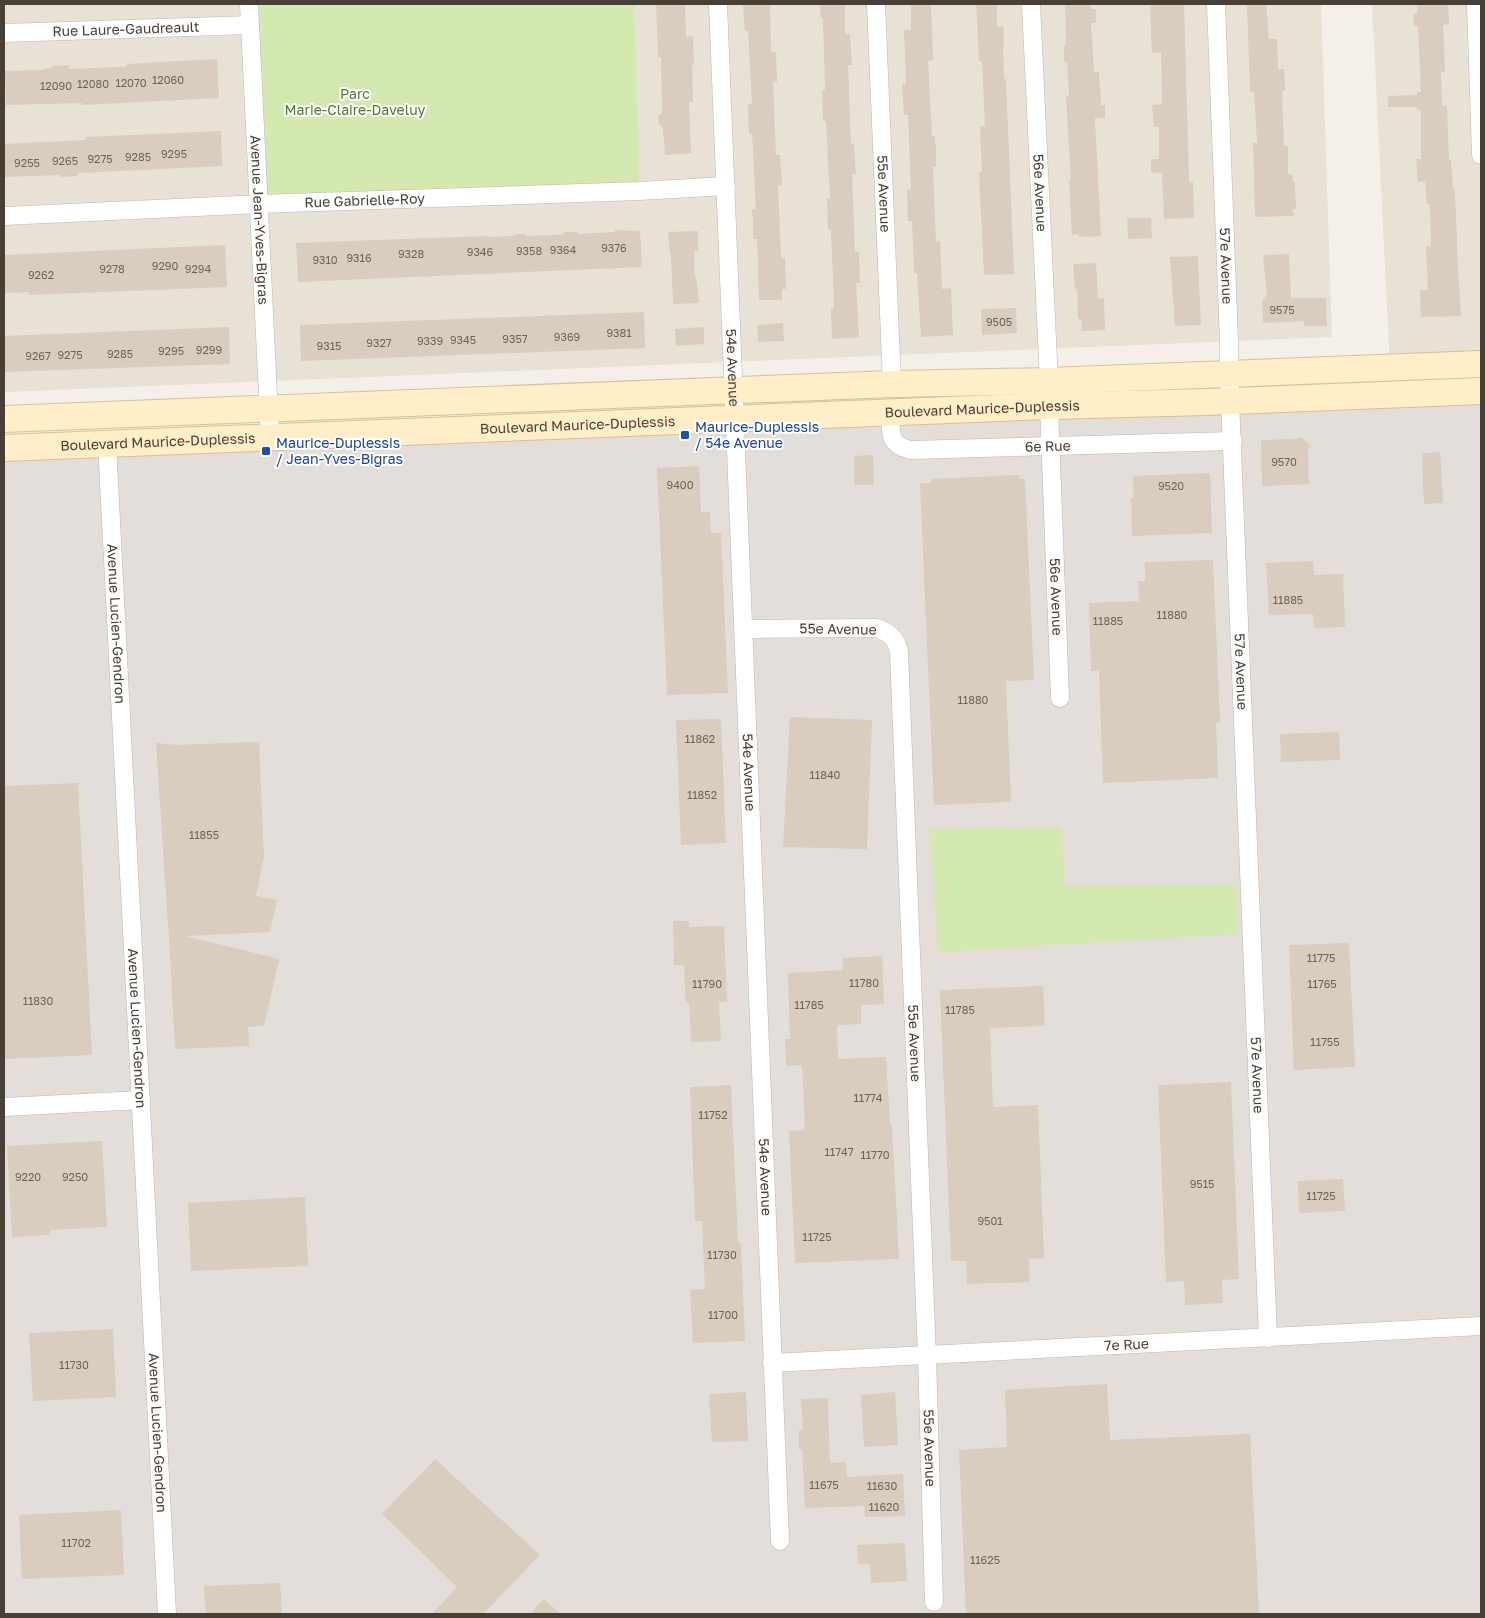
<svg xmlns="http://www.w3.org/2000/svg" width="1485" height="1618" viewBox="0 0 1485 1618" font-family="'Golos Text',sans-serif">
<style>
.residential{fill:#e8e1d5}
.industrial{fill:#e3ded9}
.green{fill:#d3e9af}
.building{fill:#d9cdc0}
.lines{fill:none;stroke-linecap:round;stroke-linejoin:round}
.street-casing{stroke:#c0b7aa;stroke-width:19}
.secondary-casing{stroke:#d5c196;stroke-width:28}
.street{stroke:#fff;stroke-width:18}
.secondary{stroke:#ffeec7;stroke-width:26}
.transit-dot{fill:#1a4fb4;stroke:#fff;stroke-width:2}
.labels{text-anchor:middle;stroke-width:4;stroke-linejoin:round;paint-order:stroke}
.number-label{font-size:11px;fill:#6c6358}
.street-label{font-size:14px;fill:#484036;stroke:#fff}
.park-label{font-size:14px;fill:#4d7b27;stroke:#fff}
.transit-label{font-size:14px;fill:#164399;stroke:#fff;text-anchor:start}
</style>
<rect width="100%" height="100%" fill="#f4efe8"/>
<!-- residential -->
<path class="residential" d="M4,4H1321L1332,337L4,392Z
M1372,4H1481V364L1390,367Z"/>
<!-- industrial -->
<path class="industrial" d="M1481,395V1614H4V456Z"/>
<!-- green -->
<path class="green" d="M250,4H634L639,191L259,204Z
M1061,827L1065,886L1237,885V934L938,952L929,829Z"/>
<!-- building -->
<path class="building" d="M656,4H685L686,37L693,36L694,63H692L693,102H689L691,153L665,155L663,128L659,124L658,116L662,113L661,57H658Z
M743,4H770L771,52H776L777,82H773L776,155H780L782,185L778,186L781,258H785L786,289H782V300H759L757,239H753V224L752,209H756L752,134H749L748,104H752L748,31H745Z
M820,4H845V34H850L852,65H848L851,144H854L856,174H852L855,252H859L860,283H856L859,337L832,339L831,308H834L831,229L828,230L827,199H830L826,121H823L822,90H825L823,18H821Z
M911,4H931L933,60L928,61L932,136H935L936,151V167H933L936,242L940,241L942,289L951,288L953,335L921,337L917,273H914L912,221H908L907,190L911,189L908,115H904L902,84H906L904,30H911Z
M976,4H997V27L1003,26L1004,46H1003L1004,79H1006L1014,274L984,275L979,172H982L980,126H985L982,61H979Z
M1065,4H1091V9H1096V23H1091L1094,72H1099L1101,105H1105V118H1095L1101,236L1079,237V234L1072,235L1069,181H1071L1066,96H1069L1067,62H1064V45H1066Z
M1150,4H1184L1189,182H1193L1194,218L1164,219L1162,173L1151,172V159H1159V127H1154L1152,105L1162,104L1161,52L1152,53Z
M1247,4H1266L1269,39H1277L1278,69H1284L1285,91H1282L1284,146H1288V174H1292L1293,182H1295L1296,209H1293L1294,216L1255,217L1253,143H1257L1254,92H1250Z
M1418,4H1448L1449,24L1443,25L1445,72H1441L1442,106H1447L1449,160H1451L1453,189H1455L1458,271L1461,316L1421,317L1420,290H1428L1426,246H1431L1430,204H1427L1425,181L1418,182L1416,159H1421V110H1417V107H1388V96L1417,95V92H1421L1418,26H1414L1413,14H1417Z
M217,59L219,98L82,105V103L6,105L5,71L43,70V69L52,68V66L69,65V69L118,67L127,66V64Z
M221,131L222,166L78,173V176L60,177V175L4,177V144L86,140V137Z
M1127,218H1151L1152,238L1128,239Z
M615,230L640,231L642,267L298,282L296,243L487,236V237L513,236V235L519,234H526V236L553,235L564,234V232H578V234L615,232Z
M698,231V251H694L695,277H696L699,303L673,304L671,255H670L668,232Z
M225,245L227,287L29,295V292L4,293V255Z
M1289,254L1291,298H1326L1327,326H1304V321L1263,323L1262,300H1265V297H1267L1263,255Z
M1198,256L1201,325L1175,326L1170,257Z
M1096,263L1098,299L1104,298L1105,330L1082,331L1081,319H1078L1077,289H1075L1073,264Z
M1016,308L1017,333L982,335L981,309Z
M644,312L645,348L301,361L300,325Z
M783,323L784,341L758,342L757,325Z
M229,327L230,364L4,372V336Z
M701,327L704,329V344L676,346L675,329Z
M1301,437L1311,446L1308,450L1309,484L1262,486L1261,440L1297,439Z
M1440,452L1443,503L1424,504L1422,453Z
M873,455L874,485H854V456Z
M699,466L701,512H710L711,533H721L728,693L667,695L657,468Z
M1210,473L1212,533L1132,536L1131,498H1134L1133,476Z
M1019,475V479H1025L1034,680L1006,681L1011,802L934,805L920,483H931V479Z
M1213,560L1220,722L1216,723L1218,778L1103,783L1099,671H1091L1089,603L1139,601L1138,581H1145V562Z
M1313,561L1314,575L1343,574L1345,627L1314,628L1313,614L1269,615L1266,563Z
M790,717L872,720L867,849L783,847Z
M721,719L726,843L681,845L676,720Z
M1339,732L1340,760L1281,762L1280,734Z
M259,742L264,856L256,896L277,900L270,932L185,936L279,959L264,1026L248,1027L249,1046L175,1049L170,955L156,743L177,745Z
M78,783L92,1055L4,1059V786Z
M673,921H689V927L724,926L727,1002H719L721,1041L691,1042L689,1003H686L684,965H674Z
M1349,943L1355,1067L1294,1070L1289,945Z
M882,956L884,1004L861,1005V1024L837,1025L838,1059L886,1057L890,1126H892L899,1259L795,1263L789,1131L805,1130L802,1065L786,1066L785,1039H790L788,973L843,970L842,958Z
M1043,986L1045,1026L990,1028L993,1107L1038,1105L1044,1258L1029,1259L1030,1282L967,1284L966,1261H951L940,990Z
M1231,1082L1239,1279L1222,1280L1223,1303L1185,1305L1184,1281L1166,1282L1158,1085Z
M731,1085L738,1243H741L745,1341L693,1343L690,1290L705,1289L702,1221H695L690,1087Z
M102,1141L107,1227L50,1230V1235L12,1237L7,1146Z
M1343,1179L1345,1211L1299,1213L1298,1181Z
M305,1197L308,1266L191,1271L188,1203Z
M113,1329L116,1397L33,1401L29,1333Z
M1107,1384L1110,1440L1250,1434L1259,1614H966L959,1450L1007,1447L1005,1390Z
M746,1392L748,1441L712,1442L709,1394Z
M895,1392L898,1445L864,1447L861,1395Z
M828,1398L830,1463L846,1462L847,1477L903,1474L905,1516L865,1517L864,1506L805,1508L802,1449L799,1450V1430H803L801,1399Z
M435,1459L540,1555L483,1614H432L457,1587L382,1514Z
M121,1510L124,1575L22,1579L19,1515Z
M905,1543L907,1581L871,1583L870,1564H858L857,1545Z
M280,1583L282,1614H206L204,1586Z
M544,1599L561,1614H530Z"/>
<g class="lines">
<defs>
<g id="street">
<path id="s1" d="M249,4L270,437"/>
<path id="s2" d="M718,4L780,1541"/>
<path id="s3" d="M876,4L892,384"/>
<path id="s4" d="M1031,4L1049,381"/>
<path id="s5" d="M1216,4L1229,341V375L1268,1338"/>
<path d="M1476,4L1481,155"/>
<path id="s6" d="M4,33L250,25"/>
<path id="s7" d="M4,216L259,204L639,191L726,186"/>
<path id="s8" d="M1049,406L1060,698"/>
<path id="s9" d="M890,413C891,433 888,445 911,450L1233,441"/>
<path id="s10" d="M107,443L167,1614"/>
<path id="s11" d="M744,629L877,628C890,633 896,638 899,652L927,1355L934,1602"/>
<path d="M4,1107L141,1100"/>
<path id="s12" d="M772,1363L1481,1326"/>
</g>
<g id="secondary">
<path d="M4,419L892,384L1049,381L1481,364"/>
<path id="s13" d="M4,448L1049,406L1207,402L1481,391"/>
</g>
</defs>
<!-- street casing -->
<use href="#street" class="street-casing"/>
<!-- secondary casing -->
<use href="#secondary" class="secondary-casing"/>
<!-- street -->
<use href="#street" class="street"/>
<!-- secondary -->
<use href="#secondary" class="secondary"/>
</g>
<!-- markers -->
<g class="transit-dot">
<rect x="680" y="430" width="10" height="10" rx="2.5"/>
<rect x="261" y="446" width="10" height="10" rx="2.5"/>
</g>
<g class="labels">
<!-- number labels -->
<g class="number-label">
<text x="168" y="84">12060</text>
<text x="131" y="87">12070</text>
<text x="93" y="88">12080</text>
<text x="56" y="90">12090</text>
<text x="174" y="158">9295</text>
<text x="138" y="161">9285</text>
<text x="100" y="163">9275</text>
<text x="65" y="165">9265</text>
<text x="27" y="167">9255</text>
<text x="614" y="252">9376</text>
<text x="563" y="254">9364</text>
<text x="529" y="255">9358</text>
<text x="480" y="256">9346</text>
<text x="411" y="258">9328</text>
<text x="359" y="262">9316</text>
<text x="325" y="264">9310</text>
<text x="165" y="270">9290</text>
<text x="112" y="273">9278</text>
<text x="198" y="273">9294</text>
<text x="41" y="279">9262</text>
<text x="1282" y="314">9575</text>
<text x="999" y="326">9505</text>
<text x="619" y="337">9381</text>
<text x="567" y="341">9369</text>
<text x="515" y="343">9357</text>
<text x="463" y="344">9345</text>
<text x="430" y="345">9339</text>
<text x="379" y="347">9327</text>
<text x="329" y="350">9315</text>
<text x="209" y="354">9299</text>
<text x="171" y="355">9295</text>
<text x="120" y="358">9285</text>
<text x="70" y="359">9275</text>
<text x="38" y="360">9267</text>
<text x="1284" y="466">9570</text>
<text x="680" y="489">9400</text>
<text x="1171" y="490">9520</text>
<text x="1288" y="604">11885</text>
<text x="1172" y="619">11880</text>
<text x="1108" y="625">11885</text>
<text x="973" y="704">11880</text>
<text x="700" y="743">11862</text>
<text x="825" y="779">11840</text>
<text x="702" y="799">11852</text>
<text x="204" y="839">11855</text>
<text x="1321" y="962">11775</text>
<text x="864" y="987">11780</text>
<text x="707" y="988">11790</text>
<text x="1322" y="988">11765</text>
<text x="38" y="1005">11830</text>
<text x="809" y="1009">11785</text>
<text x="960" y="1014">11785</text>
<text x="1325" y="1046">11755</text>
<text x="868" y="1102">11774</text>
<text x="713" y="1119">11752</text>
<text x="839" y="1156">11747</text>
<text x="875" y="1159">11770</text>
<text x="28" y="1181">9220</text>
<text x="75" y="1181">9250</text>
<text x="1202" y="1188">9515</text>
<text x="1321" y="1200">11725</text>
<text x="990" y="1225">9501</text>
<text x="817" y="1241">11725</text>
<text x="722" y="1259">11730</text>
<text x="723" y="1319">11700</text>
<text x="74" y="1369">11730</text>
<text x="824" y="1489">11675</text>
<text x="882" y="1490">11630</text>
<text x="884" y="1511">11620</text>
<text x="76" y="1547">11702</text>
<text x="985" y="1564">11625</text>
</g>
<!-- street labels -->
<g class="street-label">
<text dy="5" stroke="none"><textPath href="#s6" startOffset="122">Rue Laure-Gaudreault</textPath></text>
<text dy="5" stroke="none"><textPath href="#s4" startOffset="189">56e Avenue</textPath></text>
<text dy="5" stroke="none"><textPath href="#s3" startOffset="190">55e Avenue</textPath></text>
<text dy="5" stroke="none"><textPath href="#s7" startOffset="361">Rue Gabrielle-Roy</textPath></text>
<text dy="5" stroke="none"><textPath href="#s1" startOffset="216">Avenue Jean-Yves-Bigras</textPath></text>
<text dy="5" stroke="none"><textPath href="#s5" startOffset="262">57e Avenue</textPath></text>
<text dy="5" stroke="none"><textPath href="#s2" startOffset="364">54e Avenue</textPath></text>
<text dy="5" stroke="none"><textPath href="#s13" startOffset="979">Boulevard Maurice-Duplessis</textPath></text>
<text dy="5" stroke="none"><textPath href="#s13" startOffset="574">Boulevard Maurice-Duplessis</textPath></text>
<text dy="5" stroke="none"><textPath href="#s13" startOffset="154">Boulevard Maurice-Duplessis</textPath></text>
<text dy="5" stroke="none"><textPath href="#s9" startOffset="185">6e Rue</textPath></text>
<text dy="5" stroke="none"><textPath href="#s8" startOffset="191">56e Avenue</textPath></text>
<text dy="5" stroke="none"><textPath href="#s10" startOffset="181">Avenue Lucien-Gendron</textPath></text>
<text transform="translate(838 629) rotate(1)" y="5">55e Avenue</text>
<text dy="5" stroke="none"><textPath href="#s5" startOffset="668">57e Avenue</textPath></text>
<text dy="5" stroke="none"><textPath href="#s2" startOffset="769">54e Avenue</textPath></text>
<text dy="5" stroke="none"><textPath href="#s10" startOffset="586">Avenue Lucien-Gendron</textPath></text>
<text dy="5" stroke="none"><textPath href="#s11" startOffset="559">55e Avenue</textPath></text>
<text dy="5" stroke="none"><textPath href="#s5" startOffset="1072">57e Avenue</textPath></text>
<text dy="5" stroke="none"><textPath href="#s2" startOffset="1174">54e Avenue</textPath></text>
<text dy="5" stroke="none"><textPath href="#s12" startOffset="355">7e Rue</textPath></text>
<text dy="5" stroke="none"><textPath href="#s10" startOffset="991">Avenue Lucien-Gendron</textPath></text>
<text dy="5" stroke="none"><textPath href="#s11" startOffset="964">55e Avenue</textPath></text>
</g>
<!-- park labels -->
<g class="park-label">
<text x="355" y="99">Parc<tspan x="355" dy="16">Marie-Claire-Daveluy</tspan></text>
</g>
<!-- transit labels -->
<g class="transit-label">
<text x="695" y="432">Maurice-Duplessis<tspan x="695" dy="16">/ 54e Avenue</tspan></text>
<text x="276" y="448">Maurice-Duplessis<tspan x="276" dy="16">/ Jean-Yves-Bigras</tspan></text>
</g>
</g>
<!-- border -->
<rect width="1485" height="1618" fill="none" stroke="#484036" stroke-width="10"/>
</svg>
